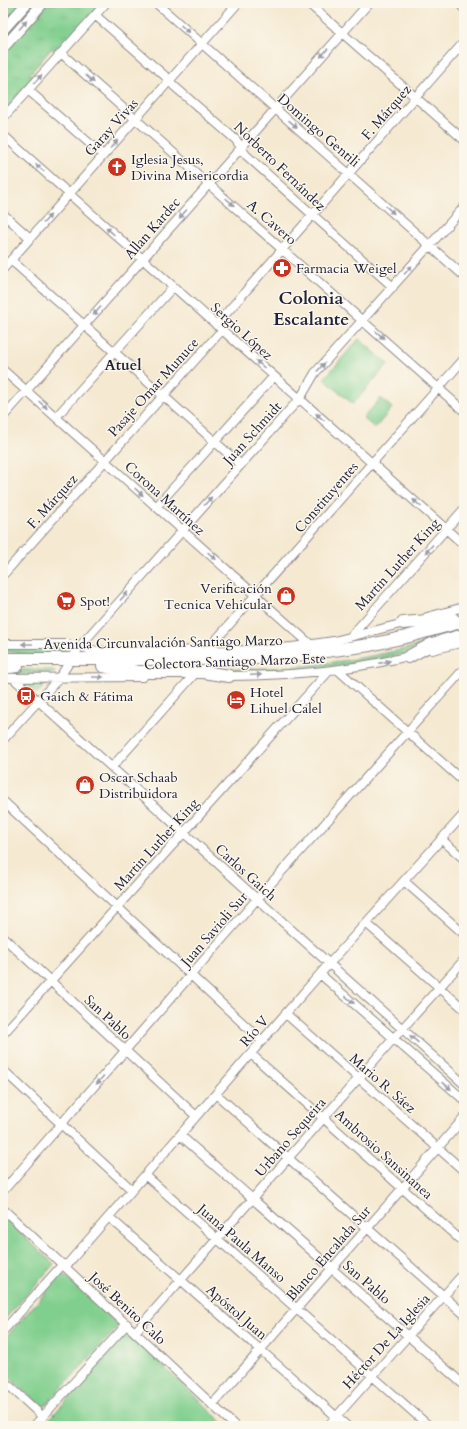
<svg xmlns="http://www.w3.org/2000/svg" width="467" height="1429" viewBox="0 0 467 1429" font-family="Cardo,serif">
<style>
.grass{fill:#81cf8e;stroke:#527864}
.park{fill:url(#park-tufts);stroke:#527864}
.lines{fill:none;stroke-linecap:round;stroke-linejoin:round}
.minor-casing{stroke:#8c8686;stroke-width:10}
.major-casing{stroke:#8c8686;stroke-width:12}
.highway-casing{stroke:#8c8686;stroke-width:14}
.minor{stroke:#fff;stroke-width:8}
.major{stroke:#fff;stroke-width:10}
.highway{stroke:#fff;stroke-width:12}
.oneway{fill:#9c9ca7}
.labels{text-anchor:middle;stroke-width:3;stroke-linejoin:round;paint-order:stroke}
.street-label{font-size:14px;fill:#22223b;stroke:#fbf7ec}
.poi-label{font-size:14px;fill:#22223b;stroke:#fbf7ec;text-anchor:start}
.neighbourhood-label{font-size:15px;font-weight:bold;fill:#22223b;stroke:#fbf7ec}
.district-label{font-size:18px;font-weight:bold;fill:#22223b;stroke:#fbf7ec}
</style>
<defs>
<pattern id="park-tufts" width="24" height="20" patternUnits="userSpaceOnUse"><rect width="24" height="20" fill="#81cf8e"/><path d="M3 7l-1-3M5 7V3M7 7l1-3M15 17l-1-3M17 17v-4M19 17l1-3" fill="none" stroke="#6fb17b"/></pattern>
</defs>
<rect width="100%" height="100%" fill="#fbf7ec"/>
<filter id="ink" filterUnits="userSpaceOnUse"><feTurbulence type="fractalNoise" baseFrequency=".025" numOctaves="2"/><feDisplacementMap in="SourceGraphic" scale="8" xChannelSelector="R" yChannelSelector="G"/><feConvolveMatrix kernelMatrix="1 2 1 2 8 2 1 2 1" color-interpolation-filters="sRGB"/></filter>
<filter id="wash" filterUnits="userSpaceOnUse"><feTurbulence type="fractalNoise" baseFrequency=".012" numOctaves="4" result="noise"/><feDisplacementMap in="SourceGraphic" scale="16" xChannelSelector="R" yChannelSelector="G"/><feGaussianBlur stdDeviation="0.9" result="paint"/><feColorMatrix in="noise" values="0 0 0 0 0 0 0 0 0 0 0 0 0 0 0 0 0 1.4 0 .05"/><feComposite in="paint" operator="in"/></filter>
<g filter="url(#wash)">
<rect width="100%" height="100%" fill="#f5e9d1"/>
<!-- grass -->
<path class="grass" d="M31,3H39L3,43V34Z
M359,339L388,364L353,404L324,379Z
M381,398L392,408L375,428L363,418Z
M424,644L403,654L362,663L306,669L235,673L210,670C282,670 354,663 424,644Z
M3,647H62L67,654L32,655L3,651Z
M20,670H51L56,671L52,674L3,675V672Z
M47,681L48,683L37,693L24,683Z
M3,1217L54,1264L3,1321Z
M63,1273L119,1326L43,1408L3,1372V1340Z
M128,1333L226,1426H43Z"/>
<!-- park -->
<path class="park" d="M3,3H23L3,25Z
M47,3H102L60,50L51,49L29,75H37L3,113V52Z"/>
</g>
<g filter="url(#ink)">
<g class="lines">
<defs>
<path id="minor" d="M156,3L464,276
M308,3L464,140
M95,15L165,76L174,86L236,140L246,155L393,287
M61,53L464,411
M28,90L103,155
M3,118L106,3
M3,135L464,545
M3,214L30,238
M11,260L241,465
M3,269L238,3
M216,325L464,42
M3,370L310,644
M3,417L369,3
M56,417L173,287
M156,507L274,376
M3,575L222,330
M427,617L464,607
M351,636L464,509
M3,644H68L97,651L253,650L292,647L334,641L408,622
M432,650L464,642
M206,651L464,359
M338,670L464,782
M224,676C288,676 351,671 413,655
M3,678L143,677
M13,678L257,899L464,1084
M3,740L59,678L80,646L301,397L315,373L464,207
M112,767L192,677
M3,801L262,1041
M441,839L464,859
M404,881L464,934
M366,923L464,1009
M3,937L196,1116
M320,974L464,1100
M286,1014L464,1171
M3,1034L329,671
M251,1054L464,1243
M3,1070L132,1190
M216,1094L464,1314
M180,1135L464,1385
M145,1175L429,1426
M3,1191L257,899L464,669
M3,1209L235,1426
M109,1217L347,1426
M65,1267L320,974L464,814
M3,1331L63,1264
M135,1332L402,1029L464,960
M3,1380L43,1417
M212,1405L464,1118
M34,1426L127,1324
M328,1426L464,1273"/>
<path id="major" d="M460,3L464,7
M3,30L27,3
M3,48L43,3"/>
<path id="highway" d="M403,623L453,619
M408,657L432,644L464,635
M3,659H233L289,656L370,645L406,637L464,621
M103,666L138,672H203L229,676
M3,668L17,666"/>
</defs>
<!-- minor casing -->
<use href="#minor" class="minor-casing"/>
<!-- major casing -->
<use href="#major" class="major-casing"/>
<!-- highway casing -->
<use href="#highway" class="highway-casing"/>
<!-- minor -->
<use href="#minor" class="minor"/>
<!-- major -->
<use href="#major" class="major"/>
<!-- highway -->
<use href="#highway" class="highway"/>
</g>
<!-- one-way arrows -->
<defs><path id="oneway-solid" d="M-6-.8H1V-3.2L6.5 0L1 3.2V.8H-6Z"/></defs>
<g class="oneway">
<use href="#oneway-solid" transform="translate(23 25) rotate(-48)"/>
<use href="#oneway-solid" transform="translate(185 29) rotate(42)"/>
<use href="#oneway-solid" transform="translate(324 53) rotate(131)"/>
<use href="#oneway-solid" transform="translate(38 79) rotate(-48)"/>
<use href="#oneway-solid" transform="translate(90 79) rotate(42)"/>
<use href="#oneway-solid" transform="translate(293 124) rotate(41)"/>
<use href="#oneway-solid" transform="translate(114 144) rotate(-48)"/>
<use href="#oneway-solid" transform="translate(40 168) rotate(-138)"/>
<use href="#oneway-solid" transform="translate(230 202) rotate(42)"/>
<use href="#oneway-solid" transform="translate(390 210) rotate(42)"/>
<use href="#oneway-solid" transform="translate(183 214) rotate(131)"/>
<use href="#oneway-solid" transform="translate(47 219) rotate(-48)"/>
<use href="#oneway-solid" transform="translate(110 231) rotate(-138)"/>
<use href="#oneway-solid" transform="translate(408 270) rotate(-48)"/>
<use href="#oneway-solid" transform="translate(97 311) rotate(132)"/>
<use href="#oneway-solid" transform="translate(380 335) rotate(42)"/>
<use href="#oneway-solid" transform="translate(260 364) rotate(-138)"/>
<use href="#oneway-solid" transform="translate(321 367) rotate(-48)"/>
<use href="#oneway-solid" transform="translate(43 405) rotate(42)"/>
<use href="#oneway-solid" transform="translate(320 417) rotate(-138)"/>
<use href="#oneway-solid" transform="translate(139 492) rotate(42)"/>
<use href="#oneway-solid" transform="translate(208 501) rotate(-48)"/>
<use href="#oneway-solid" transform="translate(417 503) rotate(-138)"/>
<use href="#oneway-solid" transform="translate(429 549) rotate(132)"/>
<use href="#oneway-solid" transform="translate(212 556) rotate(42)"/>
<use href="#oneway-solid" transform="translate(124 596) rotate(-48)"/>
<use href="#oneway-solid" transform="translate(27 644) rotate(180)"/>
<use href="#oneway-solid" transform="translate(385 662) rotate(-13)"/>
<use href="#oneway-solid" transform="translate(256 675) rotate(-2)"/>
<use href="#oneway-solid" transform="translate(98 677)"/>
<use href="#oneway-solid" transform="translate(350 1000) rotate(41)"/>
<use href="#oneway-solid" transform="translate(414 1039) rotate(-139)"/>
<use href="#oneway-solid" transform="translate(100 1080) rotate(131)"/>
<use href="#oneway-solid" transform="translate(447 1086) rotate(41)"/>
</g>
</g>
<!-- icons -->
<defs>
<symbol id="church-disc" viewBox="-11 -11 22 22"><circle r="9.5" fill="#c8321e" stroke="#fbf7ec"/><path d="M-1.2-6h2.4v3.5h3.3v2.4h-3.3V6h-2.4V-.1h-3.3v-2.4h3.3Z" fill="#fff"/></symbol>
<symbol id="pharmacy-disc" viewBox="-11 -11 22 22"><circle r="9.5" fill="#c8321e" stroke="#fbf7ec"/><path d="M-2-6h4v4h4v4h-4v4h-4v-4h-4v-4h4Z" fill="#fff"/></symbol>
<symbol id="shop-disc" viewBox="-11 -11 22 22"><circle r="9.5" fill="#c8321e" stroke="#fbf7ec"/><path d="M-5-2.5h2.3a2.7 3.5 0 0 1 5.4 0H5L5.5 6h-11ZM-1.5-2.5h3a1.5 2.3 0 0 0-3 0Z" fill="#fff"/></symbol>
<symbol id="supermarket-disc" viewBox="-11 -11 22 22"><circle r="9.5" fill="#c8321e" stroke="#fbf7ec"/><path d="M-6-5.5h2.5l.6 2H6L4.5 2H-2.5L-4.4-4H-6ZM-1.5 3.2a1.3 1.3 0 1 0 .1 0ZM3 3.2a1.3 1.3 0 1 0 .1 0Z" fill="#fff"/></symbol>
<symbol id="bus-disc" viewBox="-11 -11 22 22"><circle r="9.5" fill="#c8321e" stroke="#fbf7ec"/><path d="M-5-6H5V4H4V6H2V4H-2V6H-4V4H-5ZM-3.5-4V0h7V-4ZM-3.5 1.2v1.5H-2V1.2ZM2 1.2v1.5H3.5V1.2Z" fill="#fff"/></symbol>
<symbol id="hotel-disc" viewBox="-11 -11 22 22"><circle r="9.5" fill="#c8321e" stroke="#fbf7ec"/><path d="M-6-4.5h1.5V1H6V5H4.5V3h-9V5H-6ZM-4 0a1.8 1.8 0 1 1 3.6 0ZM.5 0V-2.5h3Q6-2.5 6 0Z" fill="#fff"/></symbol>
</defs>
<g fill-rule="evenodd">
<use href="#church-disc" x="106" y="156" width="22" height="22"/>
<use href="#pharmacy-disc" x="271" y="257" width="22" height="22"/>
<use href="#shop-disc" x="275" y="585" width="22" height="22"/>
<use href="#supermarket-disc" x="55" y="590" width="22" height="22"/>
<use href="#bus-disc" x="15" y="685" width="22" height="22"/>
<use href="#hotel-disc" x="225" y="689" width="22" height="22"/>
<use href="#shop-disc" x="74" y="774" width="22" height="22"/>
</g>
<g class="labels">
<!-- street labels -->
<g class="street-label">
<text transform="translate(386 112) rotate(-49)" y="5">F. Márquez</text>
<text transform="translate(111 127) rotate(-48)" y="5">Garay Vivas</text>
<text transform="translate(319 130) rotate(41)" y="5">Domingo Gentili</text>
<text transform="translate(280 166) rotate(44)" y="5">Norberto Fernández</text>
<text transform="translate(272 222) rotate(41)" y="5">A. Cavero</text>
<text transform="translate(152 228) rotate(-49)" y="5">Allan Kardec</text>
<text transform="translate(242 331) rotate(42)" y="5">Sergio López</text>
<text transform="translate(153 387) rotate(-48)" y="5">Pasaje Omar Munuce</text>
<text transform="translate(252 433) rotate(-48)" y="5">Juan Schmidt</text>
<text transform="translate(326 497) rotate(-49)" y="5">Constituyentes</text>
<text transform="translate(165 498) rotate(42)" y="5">Corona Martínez</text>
<text transform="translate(52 501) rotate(-48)" y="5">F. Márquez</text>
<text transform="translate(397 564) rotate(-48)" y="5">Martin Luther King</text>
<text transform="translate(163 642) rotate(-1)" y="5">Avenida Circunvalación Santiago Marzo</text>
<text transform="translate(235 661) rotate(-2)" y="5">Colectora Santiago Marzo Este</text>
<text transform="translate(156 844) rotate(-48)" y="5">Martin Luther King</text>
<text transform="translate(246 872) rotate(42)" y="5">Carlos Gaich</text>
<text transform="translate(214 929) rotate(-49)" y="5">Juan Savioli Sur</text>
<text transform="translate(108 1017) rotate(43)" y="5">San Pablo</text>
<text transform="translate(254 1031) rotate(-49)" y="5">Río V</text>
<text transform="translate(383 1083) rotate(41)" y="5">Mario R. Sáez</text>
<text transform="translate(290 1137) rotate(-49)" y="5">Urbano Sequeira</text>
<text transform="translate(384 1154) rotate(42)" y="5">Ambrosio Sansinanea</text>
<text transform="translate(242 1243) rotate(41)" y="5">Juana Paula Manso</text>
<text transform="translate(328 1253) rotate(-49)" y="5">Blanco Encalada Sur</text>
<text transform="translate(367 1282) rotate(41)" y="5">San Pablo</text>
<text transform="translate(128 1308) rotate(43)" y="5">José Benito Calo</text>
<text transform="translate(237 1312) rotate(41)" y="5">Apóstol Juan</text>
<text transform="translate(386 1341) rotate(-48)" y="5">Héctor De La Iglesia</text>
</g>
<!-- poi labels -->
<g class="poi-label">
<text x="131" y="164">Iglesia Jesus,<tspan x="131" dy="16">Divina Misericordia</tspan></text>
<text x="296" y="273">Farmacia Weigel</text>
<text x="272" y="593" text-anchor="end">Verificación<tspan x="272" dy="16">Tecnica Vehicular</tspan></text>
<text x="80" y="606">Spot!</text>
<text x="250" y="697">Hotel<tspan x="250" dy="16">Lihuel Calel</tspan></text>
<text x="40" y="701">Gaich &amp; Fátima</text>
<text x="99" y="782">Oscar Schaab<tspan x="99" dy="16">Distribuidora</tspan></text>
</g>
<!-- neighbourhood labels -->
<g class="neighbourhood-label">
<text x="123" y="370">Atuel</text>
</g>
<!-- district labels -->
<g class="district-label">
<text x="311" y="304">Colonia<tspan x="311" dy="21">Escalante</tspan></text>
</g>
</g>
<!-- margin -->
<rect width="467" height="1429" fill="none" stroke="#fbf7ec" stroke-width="16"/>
</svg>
